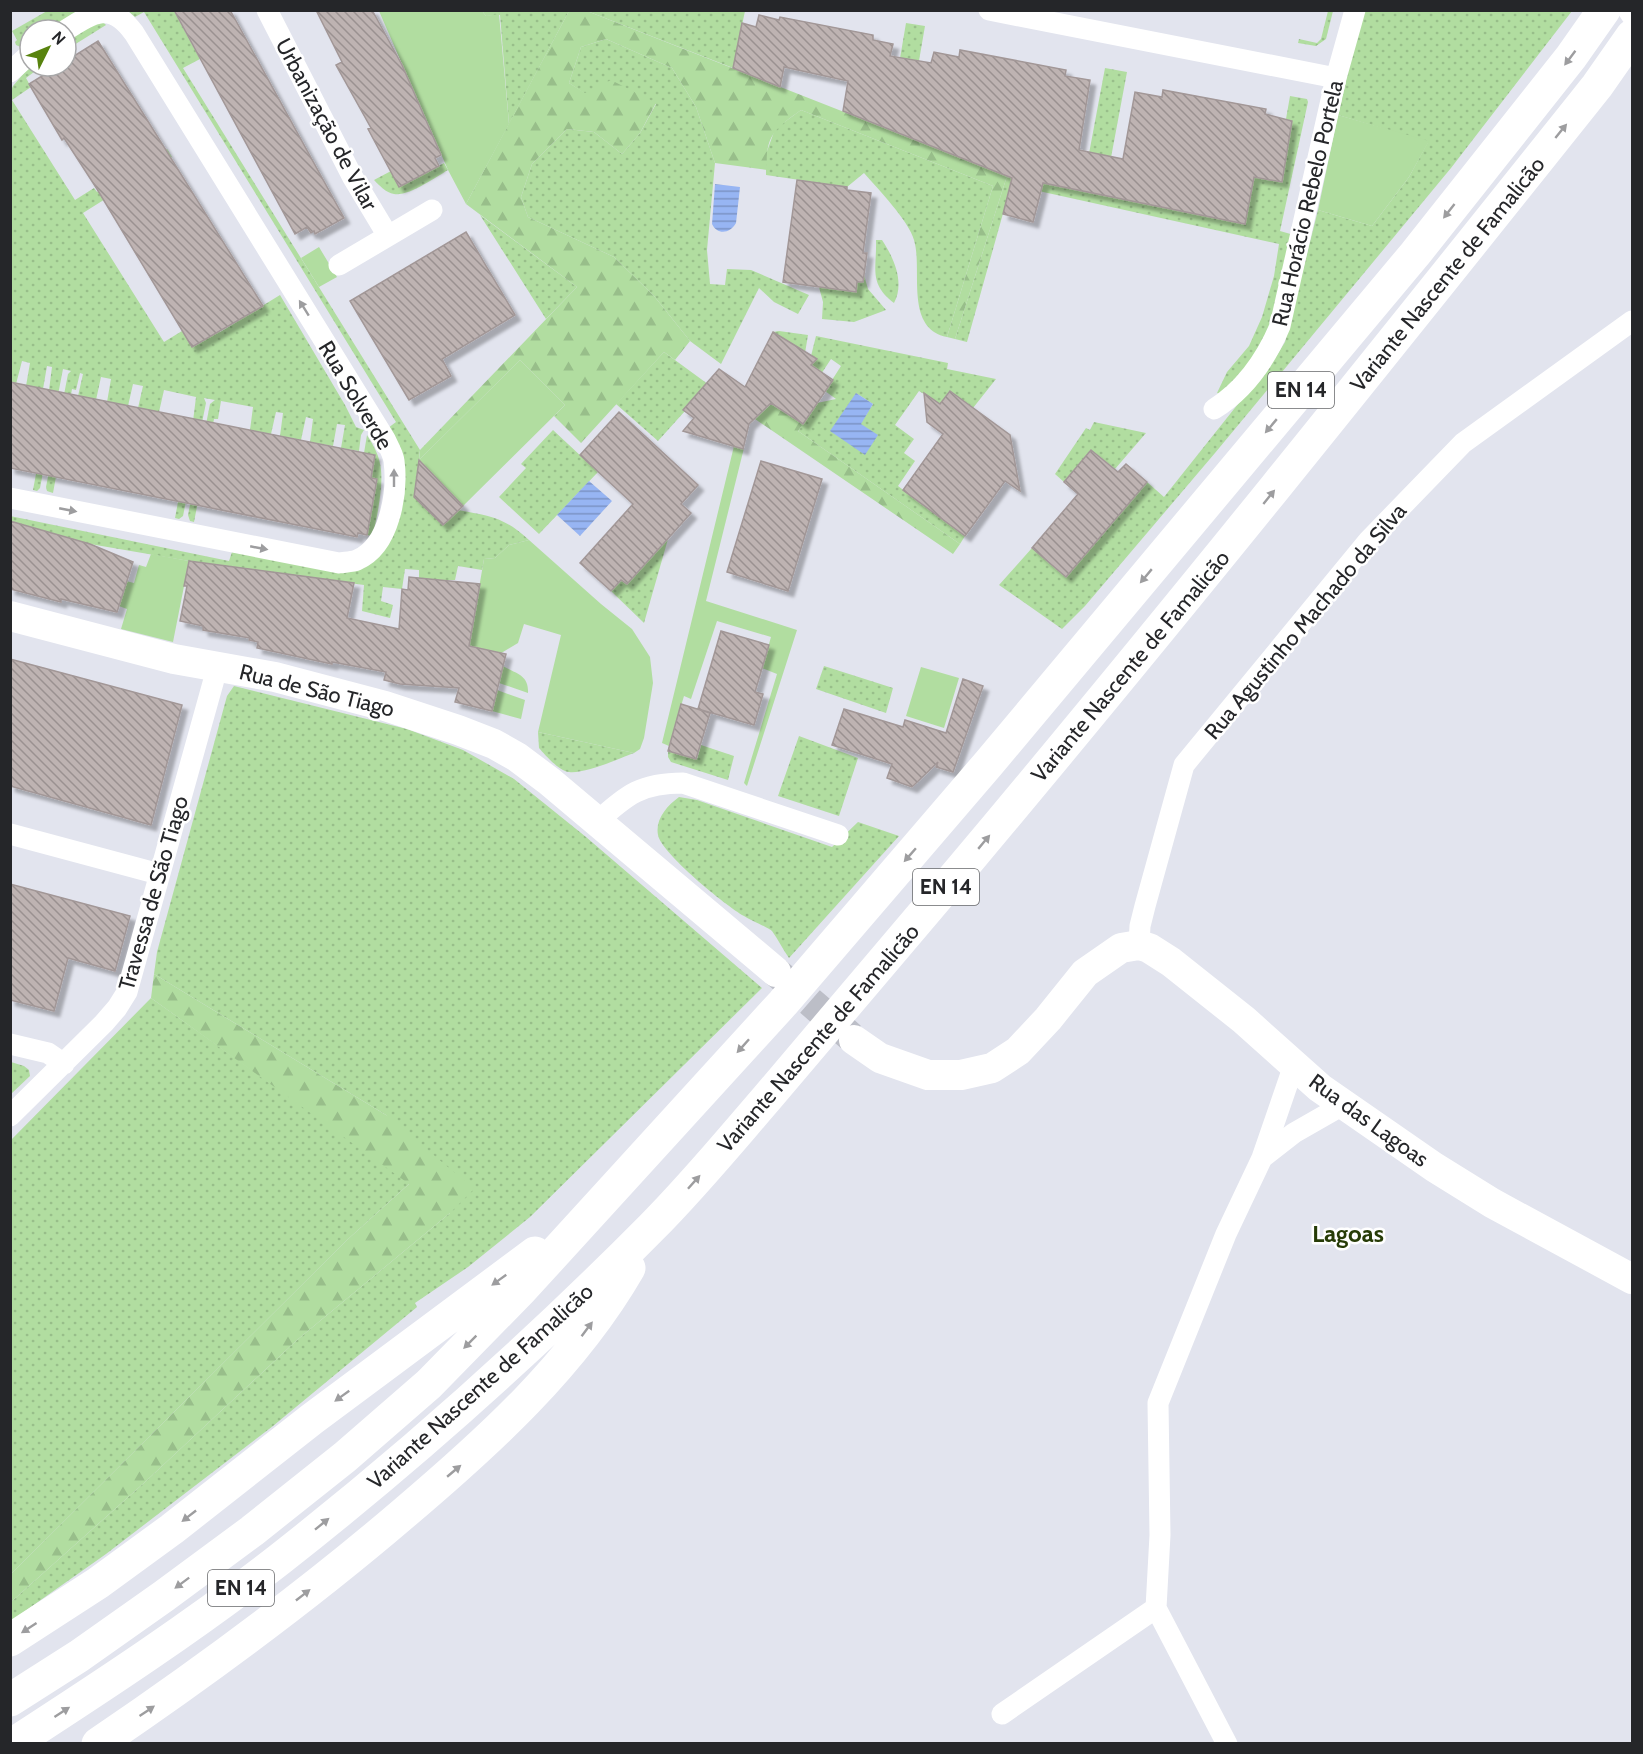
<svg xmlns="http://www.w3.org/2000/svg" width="1643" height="1754" viewBox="0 0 1643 1754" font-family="Cabin,sans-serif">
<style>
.grass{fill:url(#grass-dots);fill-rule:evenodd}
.forest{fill:url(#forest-firs)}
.garden{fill:#b1dda0}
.water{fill:url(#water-rules)}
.building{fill:url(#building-back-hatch);stroke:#a29797;stroke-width:1.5;filter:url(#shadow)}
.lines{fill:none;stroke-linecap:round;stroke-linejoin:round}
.secondary-tunnel{stroke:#bcbec7;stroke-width:30;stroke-dasharray:30 15;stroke-linecap:butt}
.street{stroke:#fff;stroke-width:21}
.secondary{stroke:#fff;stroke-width:30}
.highway{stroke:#fff;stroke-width:33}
.oneway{fill:#9d9d9f}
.labels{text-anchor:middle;stroke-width:5;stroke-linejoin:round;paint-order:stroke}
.shield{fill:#fff;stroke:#666769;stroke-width:1.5}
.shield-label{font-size:21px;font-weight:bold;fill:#252629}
.street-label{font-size:22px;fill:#252629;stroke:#fff}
.neighbourhood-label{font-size:24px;font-weight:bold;fill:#273c07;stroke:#fff}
</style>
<defs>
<pattern id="grass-dots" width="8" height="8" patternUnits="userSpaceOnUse" patternTransform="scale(1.5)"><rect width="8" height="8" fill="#b1dda0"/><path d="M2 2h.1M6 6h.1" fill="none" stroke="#98be8a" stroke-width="1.8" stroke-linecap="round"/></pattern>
<pattern id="forest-firs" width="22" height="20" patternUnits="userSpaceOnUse" patternTransform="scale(1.5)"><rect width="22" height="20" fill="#b1dda0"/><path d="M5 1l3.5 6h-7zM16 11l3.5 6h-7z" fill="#98be8a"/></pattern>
<pattern id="water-rules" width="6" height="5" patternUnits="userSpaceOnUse" patternTransform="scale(1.5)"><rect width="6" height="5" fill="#97b5f3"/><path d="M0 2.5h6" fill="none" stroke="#7b93c5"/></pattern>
<pattern id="building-back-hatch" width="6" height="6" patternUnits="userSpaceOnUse" patternTransform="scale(1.5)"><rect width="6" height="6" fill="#beb3b2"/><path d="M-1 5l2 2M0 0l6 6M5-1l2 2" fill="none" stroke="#9a9191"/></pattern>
<filter id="shadow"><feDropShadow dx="5.5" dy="5.5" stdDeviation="1.5" flood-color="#0004"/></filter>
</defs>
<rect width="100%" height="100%" fill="#e2e4ee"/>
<!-- grass -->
<path class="grass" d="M47,11H87L52,30H30V47L25,49L16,45L15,42L17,40L12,31Z
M128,11H174L200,59L183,68L420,450L414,497L443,525L458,510C490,516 504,517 529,540L509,545L495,558L484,559L482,570L458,566L455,580H447L443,630L419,586V570L405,569L402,589L383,587L381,601L393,605L390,618L362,611L364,585L189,561L90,544L11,521L10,516L229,561L232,552L342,572L389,541L388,428L396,422L144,12L135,17Z
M482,11H569L509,124L500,15L486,16Z
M587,11H745L733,68Z
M1328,11H1333L1326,39L1316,46L1298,43L1299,39L1317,43L1321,39Z
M1362,11H1572L1451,168L1215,453L1085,606L1062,629L999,585L1032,548L1066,577L1147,482L1164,497L1277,355L1285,342L1318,210L1372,226L1409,177L1428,142L1338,115Z
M96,23H104L106,25L66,50V40Z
M906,23L925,26L906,136L888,129Z
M606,39L672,68L696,107L715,163L707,250L710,284L725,285L727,269L751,270L809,295L798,314L774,302L759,288L721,364L690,341L654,296L614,257L528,217L521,197L532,164L567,129L594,132L622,154L640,133L656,104L584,93L569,83L581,47Z
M30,66H42L26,78L31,87L12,100L75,200L94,188L97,192L167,149L172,157L83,213L164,342L182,331L193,347L219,331L220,332L280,295L345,405L356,427L364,430L361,435L359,451L341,448L345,425L337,424L333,446L310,442L313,419L306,417L301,440L280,436L283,413L276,412L271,434L250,430L253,407L221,401L218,419H214L194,522L190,521L188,515L210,404L215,400L204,398L206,403L183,516L179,519L175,518L178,502H183L196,397L164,390L159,412L138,408L143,386L133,384L128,406L107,402L111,379L101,377L96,400L78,396L83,374L80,373L76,390L72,389L53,493L47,491L46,487L68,374L71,371L63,369L40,488L37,491L33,490L36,474H38L54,392L49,390L52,367L47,366L43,389L26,386L30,363L22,361L16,384L11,383L10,92L13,86Z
M1105,68L1127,72L1104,195L1245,224L1254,177L1282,182L1292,121L1286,119L1290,96L1307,99L1308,102L1280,231L1294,235L1272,324L1254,360L1221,394L1217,393L1227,372L1249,346L1262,317L1274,276L1279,244L1011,185L967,342L955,339L1007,176L1082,191Z
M801,110L993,186L947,337C904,328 923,270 914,240C909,221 878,189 864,173L847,187L766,175V154L775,129Z
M444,163L448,170C436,177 408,197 394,194C386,193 379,185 374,180L391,171L399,187Z
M480,215L577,287L546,319Z
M876,240H882C894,258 905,283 894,303C868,283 877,268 876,240Z
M864,275L868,289L886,310L854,322L822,319L823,302L819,287L856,292L857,282Z
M779,331L808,335L805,353L773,332Z
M816,336L948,363L947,369L996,379L973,408L950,391L940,404L919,391L895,425L914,439L904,453L915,461L898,486L965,536L960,544L798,431L817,403L836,399L825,391L841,366L831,359L808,394L785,412L771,404L816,360L811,356ZM856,393L873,404L861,423Z
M664,352L716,390L696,396L684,409L685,411L658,441L616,404Z
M1094,422L1146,433L1115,469L1091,450L1064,482L1055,474L1086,428L1090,430Z
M553,430L598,472L539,534L499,497L526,468L521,464Z
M367,435C374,446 380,457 381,470C383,486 377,521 372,536L367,535L377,479L371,478L375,455L364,453Z
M668,539L644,623L611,591L622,580L627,584Z
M824,666L893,688L886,713L816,689Z
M234,686L407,729L463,750L514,779L586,837L762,988L530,1217L468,1267L415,1303L417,1307L273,1426L106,1554L11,1621V1602L145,1482L297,1340L450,1213L386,1115L154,974L157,952L227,696Z
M538,732L634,753C618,759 585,774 569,772C559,771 545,755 539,748Z
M799,736L858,758L839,816L778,796Z
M701,745L734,756L728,780L671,762L668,757V751L697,759Z
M679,797L697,800L832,847L858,822L899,836L789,958C783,950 778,939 772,931C769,928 750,920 744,916C726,906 661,853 658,835C655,819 667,806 679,797Z
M151,998L410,1183L347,1240L11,1574V1140Z
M11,1062L24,1066L29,1070L30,1076L11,1094Z"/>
<!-- forest -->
<path class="forest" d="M569,11H587L1007,176L955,339L947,337L993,186L801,110C775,129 765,135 767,170L715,163L696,107L672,68L606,39L581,47L569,83L585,93L611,80L656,103L640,133L622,154L594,132L567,129L532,164L521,197L528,217L614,257L654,296L690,341L675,360L664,352L581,443L554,416L565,405L520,360L419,460L420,450L577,287L466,204Z
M771,404L803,424L798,431L960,544L953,554L755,419Z
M154,974L386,1115L474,1189L450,1213L297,1340L145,1482L11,1602V1574L347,1240L409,1184L151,998Z"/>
<!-- garden -->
<path class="garden" d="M482,11L486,16L499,14L509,124L466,204L448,170L379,11Z
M1338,115L1429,141L1409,177L1372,226L1318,210Z
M319,247L337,277L319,287L301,258Z
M520,360L565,405L463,506L419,460Z
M734,446L744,448L706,601L797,630L747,786L744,783L777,674L762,668L771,637L717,621L691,699L684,696L669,746L662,743Z
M529,540L601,604L632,629L650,657L653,683L644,738L640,749L634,753L538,732L561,635L524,624L518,643L498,655L469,646L484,559L495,558L509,545Z
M151,554L189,561L173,642L121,629L127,609L116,605L114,578L134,583L139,565L146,567Z
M503,666C517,674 529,675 528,693L499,683Z
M921,667L959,678L944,728L906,716Z
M497,690L525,700L521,719L492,711Z"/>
<!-- water -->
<path class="water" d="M715,184L740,187L736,223C730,234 717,235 712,224Z
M856,393L873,404L861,424L878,435L865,455L830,431Z
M589,481L612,501L580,536L557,515Z"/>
<!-- building -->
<path class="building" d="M174,10H230L344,218L315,234L314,231L311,233L307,227L295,234Z
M316,10H372L402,65L441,155L435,158L439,166L399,187L368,129L371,128L336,65L342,62Z
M759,15L779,20L780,17L873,35V40L893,44L890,56L931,63L934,52L959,57L960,50L1066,70L1065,76L1090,80L1079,150L1123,159L1135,92L1162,97L1163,90L1266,109L1265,114L1292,121L1282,182L1254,177L1245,224L1043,183L1033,222L1003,214L1012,178L843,111L848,81L784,67L780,87L733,68L742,23L756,27Z
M98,41L263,306L192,347L97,189L64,138L62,140L29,84L58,66H66V61Z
M797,180L847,187V190L871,193L863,253H867L863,282H857L856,292L783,282Z
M466,232L515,315L442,359L451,376L409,400L350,301Z
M773,332L817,359L811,365L833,380L803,424L771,403L749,424L743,449L683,431L694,418L683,410L719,369L745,387Z
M10,382L375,455L371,478L377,479L367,535L358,533L357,537L10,468Z
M950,391L1010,435L1020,491L1005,481L965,536L903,490L943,434L927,422L924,393L940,404Z
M619,412L698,485L681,504L691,513L627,584L621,580L611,591L580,563L633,504L580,455Z
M1091,450L1118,472L1126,464L1147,482L1066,577L1032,548L1078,494L1064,482Z
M419,460L463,506L443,525L414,497Z
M761,461L822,479L788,591L727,572Z
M10,521L90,544L133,562L117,612L61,599V602L10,589Z
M189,561L354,583L347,618L399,629L402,589L408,590L409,577L480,584L469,646L506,654L492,711L455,702L459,688L400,684L384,680L386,672L332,662V664L257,648L258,642L249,640L250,638L203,630V626L180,621L187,586H184Z
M721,631L769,645L755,692L763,694L754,725L698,709Z
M10,659L182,705L151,825L10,786Z
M963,679L983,686L953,772L936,767L938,762L912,787L887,778L892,764L832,745L844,709L903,727L905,720L946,733Z
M681,704L710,713L696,759L668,751Z
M10,884L130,916L115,971L68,958L54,1011L10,1000Z"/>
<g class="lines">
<!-- secondary-tunnel -->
<path class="secondary-tunnel" d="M776,972L851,1037"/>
<!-- street -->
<path class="street" d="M267,10L352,176L388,236
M989,10L1336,78
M1628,10L1632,16
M10,72L30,54
M339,265L432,210
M1214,409C1244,390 1266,359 1280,326L1336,78L1355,10
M10,498L339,563C345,562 352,562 357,560C390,546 398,492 394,461C393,453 388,446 385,439L134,33C111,1 94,12 66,30
M597,822C627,794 642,783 683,783L838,835
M10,834L159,874
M1139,945L1140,926L1145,906L1184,765L1369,540L1463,443L1632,321
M10,1044L48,1053L64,1064
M10,1116L104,1023L117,1008L127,992L218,665
M1262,1158L1294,1065
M1002,1714L1156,1608
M1227,1744L1156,1608L1160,1535L1158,1403L1226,1234L1262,1158L1294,1133L1343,1105"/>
<!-- secondary -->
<path class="secondary" d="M10,616L174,659L275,677L385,706L458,730L494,744L517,757L549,781L776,972
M854,1040L880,1058L928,1075H961L992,1068L1018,1051L1048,1019L1085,973L1121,948L1139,945L1149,948L1171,962L1244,1020L1320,1088L1434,1167L1492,1203L1632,1279"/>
<!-- highway -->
<path class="highway" d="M10,1640L98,1583L172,1529L312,1419L535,1253
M10,1700L79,1656L164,1596L252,1531L345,1457L429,1384L522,1289L783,1003L989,763L1415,254L1571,57L1604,10
M13,1744C104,1685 194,1626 280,1559C410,1457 535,1345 651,1228C692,1187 729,1142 767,1098C832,1022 897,945 962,868C1178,611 1387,349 1597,86L1632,36
M98,1744C204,1672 306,1597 403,1514C488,1442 573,1365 629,1268"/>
</g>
<!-- one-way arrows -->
<defs><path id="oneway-solid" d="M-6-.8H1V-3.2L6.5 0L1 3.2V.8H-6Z" transform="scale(1.5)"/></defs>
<g class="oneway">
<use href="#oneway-solid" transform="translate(1570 58) rotate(127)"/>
<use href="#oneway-solid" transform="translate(1561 131) rotate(-51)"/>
<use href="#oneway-solid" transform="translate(1449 211) rotate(128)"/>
<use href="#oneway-solid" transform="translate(304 308) rotate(-122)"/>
<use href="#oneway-solid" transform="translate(1271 426) rotate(130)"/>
<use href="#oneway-solid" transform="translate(394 478) rotate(-90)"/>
<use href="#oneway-solid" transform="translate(1269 497) rotate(-51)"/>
<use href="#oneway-solid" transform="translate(68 510) rotate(11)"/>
<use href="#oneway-solid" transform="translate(259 548) rotate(11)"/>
<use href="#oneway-solid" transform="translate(1146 576) rotate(130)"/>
<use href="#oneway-solid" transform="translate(984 842) rotate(-50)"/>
<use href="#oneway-solid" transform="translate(910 855) rotate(131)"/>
<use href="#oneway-solid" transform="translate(743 1046) rotate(132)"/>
<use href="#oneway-solid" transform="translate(694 1182) rotate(-48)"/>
<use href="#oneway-solid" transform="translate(499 1280) rotate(144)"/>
<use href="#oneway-solid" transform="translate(587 1329) rotate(-53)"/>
<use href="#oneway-solid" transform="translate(470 1342) rotate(135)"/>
<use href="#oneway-solid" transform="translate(342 1396) rotate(144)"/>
<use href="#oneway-solid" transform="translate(454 1471) rotate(-40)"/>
<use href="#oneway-solid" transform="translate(189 1516) rotate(142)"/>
<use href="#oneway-solid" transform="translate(322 1524) rotate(-39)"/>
<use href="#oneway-solid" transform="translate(182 1583) rotate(143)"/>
<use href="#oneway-solid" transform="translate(303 1595) rotate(-38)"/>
<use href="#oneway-solid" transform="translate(29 1628) rotate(147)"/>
<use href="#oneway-solid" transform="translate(147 1711) rotate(-34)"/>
<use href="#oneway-solid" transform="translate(62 1712) rotate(-33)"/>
</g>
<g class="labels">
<!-- shield labels -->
<g class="shield">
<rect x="1268" y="372" width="66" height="36" rx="4.5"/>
<rect x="913" y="869" width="66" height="36" rx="4.5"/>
<rect x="208" y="1570" width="66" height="36" rx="4.5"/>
</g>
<g class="shield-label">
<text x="1301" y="397">EN 14</text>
<text x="946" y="894">EN 14</text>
<text x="241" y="1595">EN 14</text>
</g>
<!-- street labels -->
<g class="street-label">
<text transform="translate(327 124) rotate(62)" y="8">Urbanização de Vilar</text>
<text transform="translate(1307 203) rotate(-77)" y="8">Rua Horácio Rebelo Portela</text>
<text transform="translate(1447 274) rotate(-51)" y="8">Variante Nascente de Famalicão</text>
<text transform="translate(356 395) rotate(59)" y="8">Rua Solverde</text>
<text transform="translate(1305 621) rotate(-50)" y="8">Rua Agustinho Machado da Silva</text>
<text transform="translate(1130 666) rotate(-50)" y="8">Variante Nascente de Famalicão</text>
<text transform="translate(317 690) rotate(14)" y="8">Rua de São Tiago</text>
<text transform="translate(153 893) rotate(-74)" y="8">Travessa de São Tiago</text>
<text transform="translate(818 1038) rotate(-49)" y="8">Variante Nascente de Famalicão</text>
<text transform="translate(1369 1120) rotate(36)" y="8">Rua das Lagoas</text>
<text transform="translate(480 1386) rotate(-42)" y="8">Variante Nascente de Famalicão</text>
</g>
<!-- neighbourhood labels -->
<g class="neighbourhood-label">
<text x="1348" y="1242">Lagoas</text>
</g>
</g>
<!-- border -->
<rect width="1643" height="1754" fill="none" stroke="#252629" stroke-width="24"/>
<!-- north arrow -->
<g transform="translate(48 48) rotate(47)"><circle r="28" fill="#ffffff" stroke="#a8a8a9" stroke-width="1.5"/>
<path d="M0-4.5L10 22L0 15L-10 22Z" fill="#58830e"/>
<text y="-9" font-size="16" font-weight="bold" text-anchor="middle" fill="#252629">N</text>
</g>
</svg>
